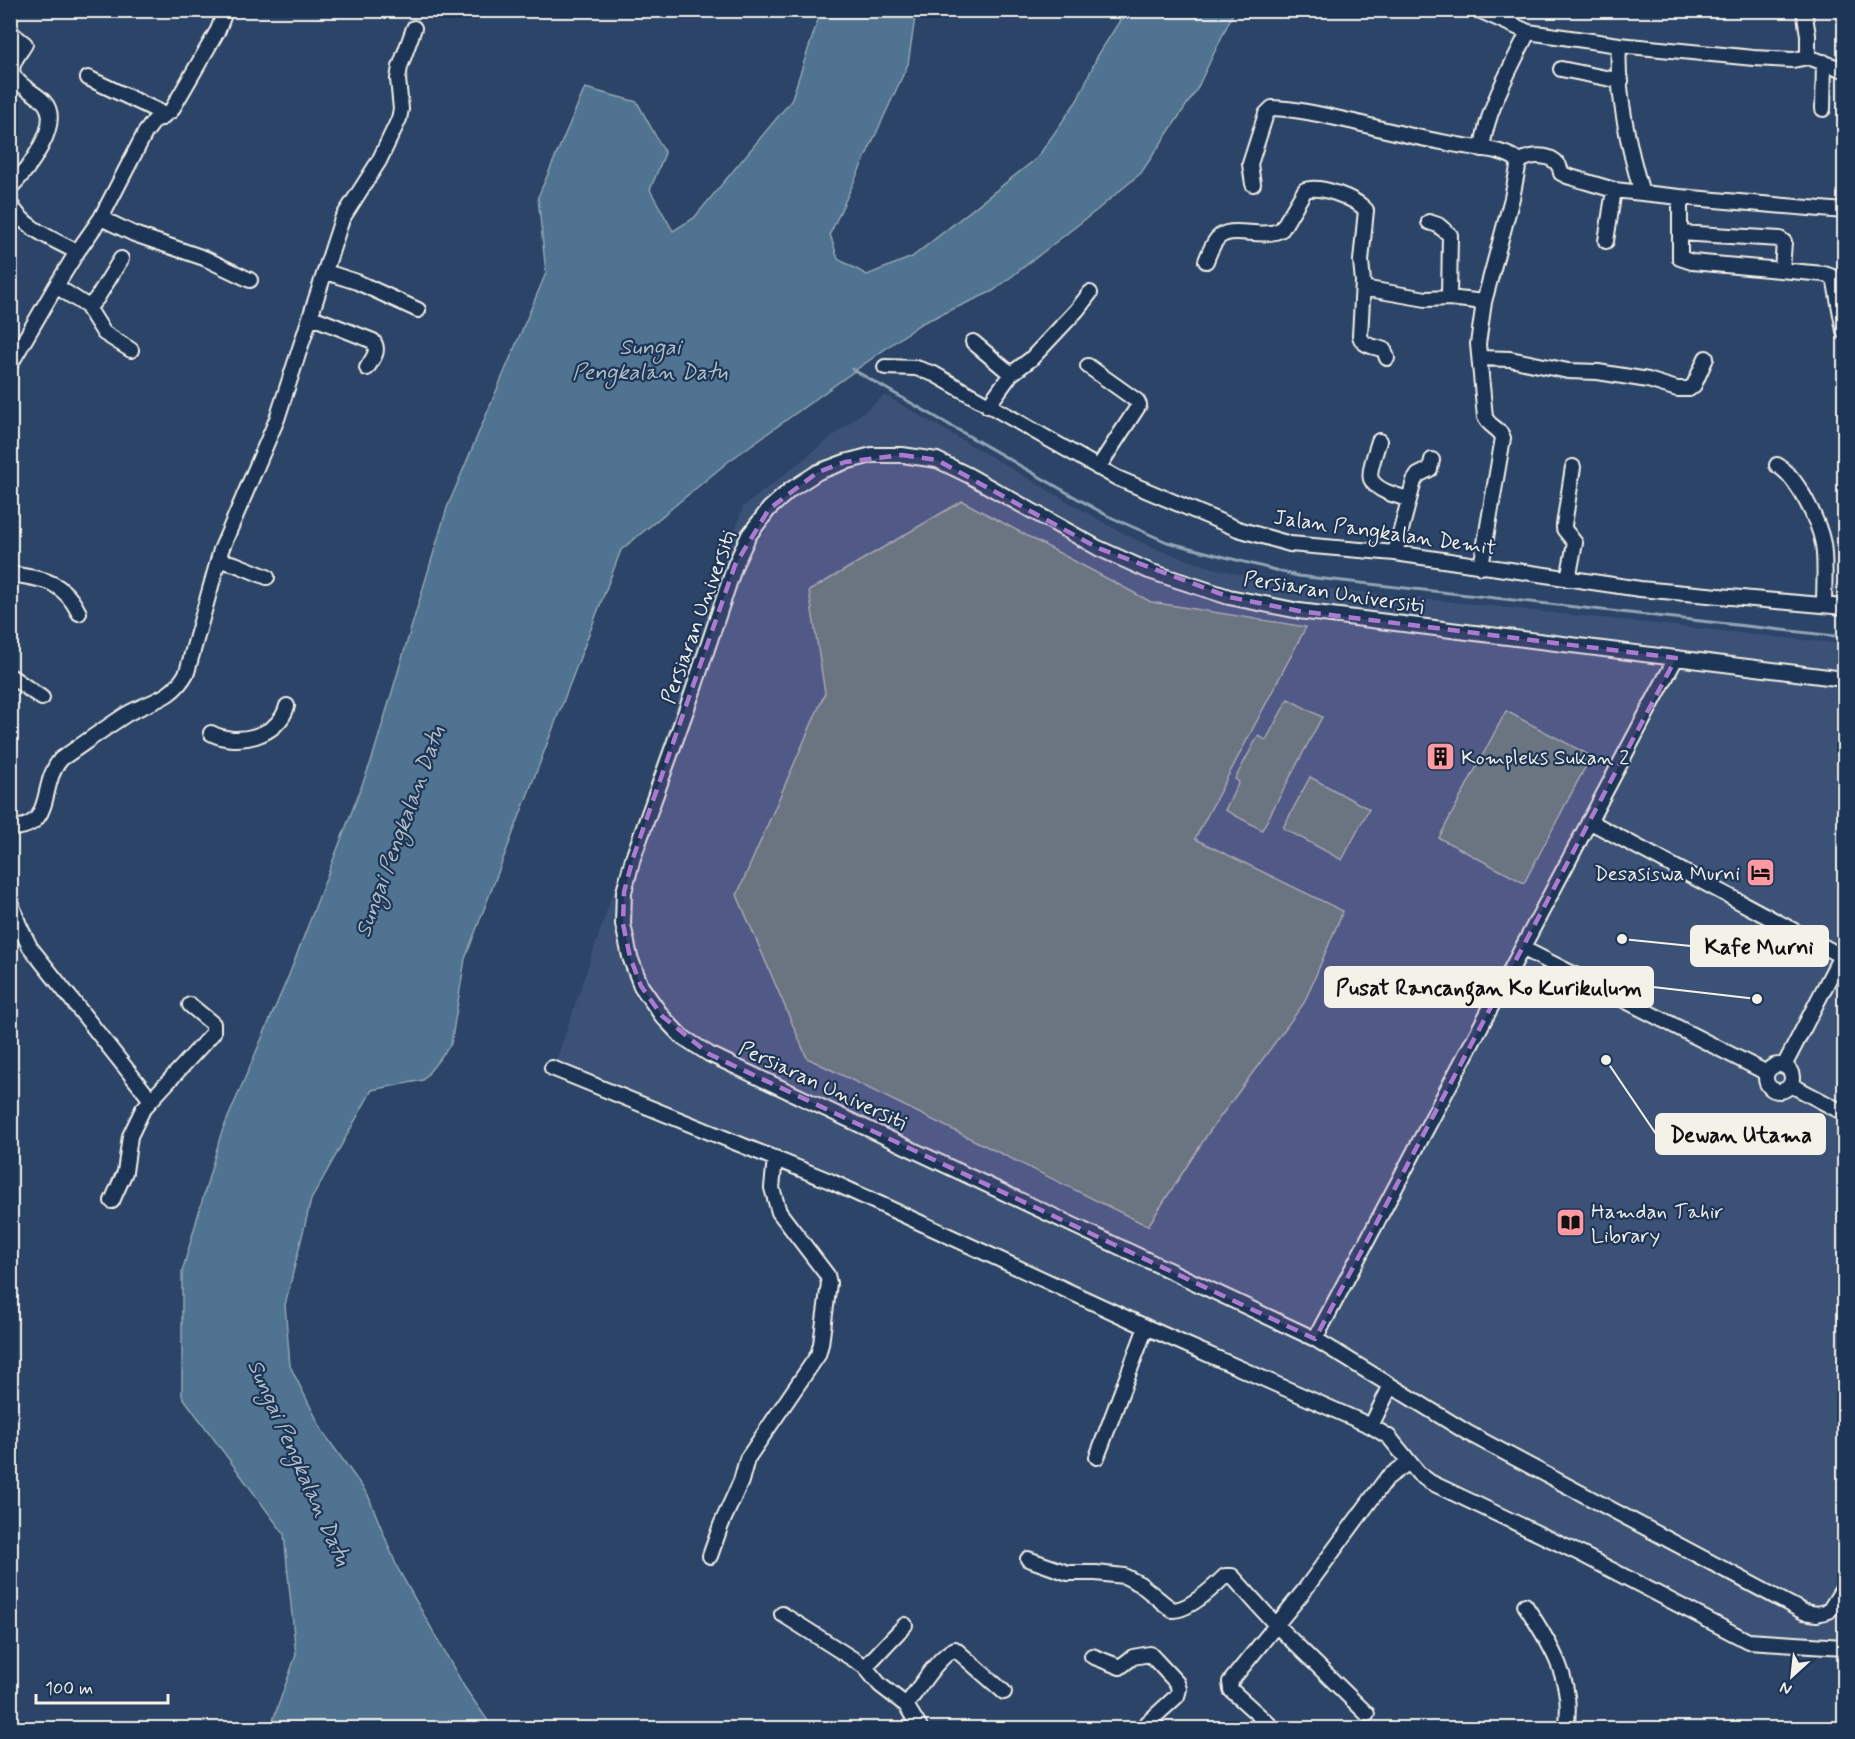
<svg xmlns="http://www.w3.org/2000/svg" width="1855" height="1739" viewBox="0 0 1855 1739" font-family="Mynerve,sans-serif">
<style>
.built{fill:#3a5174}
.green{fill:#5c726e;stroke:#a8b2ab;stroke-width:1.5}
.water{fill:#4f7391;stroke:#91a5b4;stroke-width:1.5}
.lines{fill:none;stroke-linecap:round;stroke-linejoin:round}
.stream{stroke:#91a5b4;stroke-width:3}
.minor-casing{stroke:#f4f1e8;stroke-width:18}
.minor{stroke:#1d3557;stroke-width:14}
.marked{fill:#ab7bcf;fill-opacity:0.2;stroke:#ab7bcf;stroke-width:4.5;stroke-dasharray:12 8;stroke-linejoin:round}
.labels{text-anchor:middle;stroke-width:4.5;stroke-linejoin:round;paint-order:stroke}
.street-label{font-size:21px;fill:#f4f1e8;stroke:#1d3557}
.poi-label{font-size:21px;fill:#f4f1e8;stroke:#1d3557;text-anchor:start}
.water-label{font-size:22px;font-style:italic;fill:#b2bfc5;stroke:#1d3557}
.leader{fill:none;stroke:#f4f1e8;stroke-width:2}
.callout-dot{fill:#f4f1e8;stroke:#1d3557;stroke-width:2}
.callout{fill:#f4f1e8;stroke:#f4f1e8;stroke-width:2}
.callout-label{font-size:22px;text-anchor:middle;font-weight:bold;fill:#111}
</style>
<rect width="100%" height="100%" fill="#2c4467"/>
<filter id="ink" filterUnits="userSpaceOnUse"><feTurbulence type="fractalNoise" baseFrequency=".0167" numOctaves="2"/><feDisplacementMap in="SourceGraphic" scale="12" xChannelSelector="R" yChannelSelector="G"/><feConvolveMatrix kernelMatrix="1 2 1 2 8 2 1 2 1" color-interpolation-filters="sRGB"/></filter>
<g filter="url(#ink)">
<!-- built -->
<path class="built" d="M885,395L1108,525L1153,548L1210,567L1276,583L1844,644V1643L1751,1636L1429,1478L1418,1467L1397,1435L1384,1429L1382,1424L555,1064L743,507Z"/>
<!-- green -->
<path class="green" d="M962,501L1151,602L1306,627L1195,839L1343,911L1304,1003L1209,1132L1148,1226L807,1058L737,895L825,693L809,591Z
M1288,699L1322,717L1262,830L1225,810L1239,782L1235,779L1258,736L1266,740Z
M1506,711L1591,756L1524,883L1439,838Z
M1310,777L1369,809L1342,860L1283,828Z"/>
<!-- water -->
<path class="water" d="M821,11H916L908,64L830,234L838,259L867,275L912,257L1037,158L1078,99L1098,55L1126,11H1234L1196,91L1141,173L1097,210L993,291L920,324L729,461L621,550L465,959L451,1044L423,1080L372,1090L311,1200L285,1305L290,1366L323,1432L368,1495L397,1567L465,1688L493,1728H258L271,1726L296,1655L284,1534L182,1396V1272L221,1134L289,975L372,759L447,508L546,273L538,197L585,88L637,102L665,153L650,190L673,231L694,218L791,101Z"/>
<g class="lines">
<!-- stream -->
<path class="stream" d="M852,369L1108,516L1167,542L1298,576L1844,637"/>
<defs>
<path id="minor" d="M1479,10L1528,32
M1804,10L1808,35V57
M10,32L25,44C20,53 9,64 13,74C18,86 36,93 44,102C64,124 26,172 10,188
M1619,45C1616,90 1629,150 1642,193L1680,197V258L1692,262L1824,274L1833,277L1835,282L1844,331
M1561,69L1621,81
M88,78L158,111L162,118
M1823,109L1824,62
M1482,149C1487,108 1511,68 1528,32L1619,45L1754,58L1793,60L1808,57L1844,70
M1519,162C1532,153 1559,153 1561,173L1567,176L1614,190L1642,193
M1253,184L1250,164L1266,114L1272,108C1300,109 1327,116 1354,122C1388,131 1423,139 1458,145C1473,148 1508,149 1519,162
M1680,197L1844,211
M10,203C22,228 55,240 77,252
M101,218L134,234L204,258L250,280
M1429,222L1438,225L1450,235L1449,298
M1680,233L1780,239L1784,242L1782,270
M1606,241L1614,190
M1206,261C1209,253 1212,245 1217,239C1230,223 1263,241 1282,229L1305,190C1321,185 1355,198 1366,210L1361,261L1363,282L1360,336C1363,347 1375,346 1384,350L1387,358
M326,272L357,282L418,310
M56,286L87,306L104,333L131,350
M1363,288L1426,299L1449,298L1484,302
M88,308L97,298L121,259
M312,317L373,341C380,351 373,358 367,368
M973,342L1011,374
M1480,358L1510,359L1568,371L1598,372L1648,380L1677,389H1689L1694,385L1706,358
M10,365L56,286L77,252L101,218L145,133L154,121L171,111L218,30L223,17L219,10
M1088,366L1137,401L1139,405L1098,468
M885,367L916,368L934,374L1117,478L1238,529L1290,544L1395,553L1640,589L1844,607
M988,406L1011,374L1031,359L1077,310L1090,293
M1379,441C1377,448 1368,472 1371,479C1376,491 1397,496 1409,499
M1777,465C1797,476 1819,522 1823,544C1826,564 1824,586 1824,605
M1395,553L1414,481L1418,475L1430,469L1432,460
M218,560L235,564L267,577
M1481,567L1503,438C1500,428 1489,427 1485,417L1478,344L1484,302L1512,198L1519,162
M10,574C43,579 63,580 79,613
M1568,579L1575,543L1564,529V525L1573,467
M10,676L42,698
M1844,679L1299,611L1229,597L1149,571L1098,548L968,475L937,460L902,455H872L845,462L818,472L790,490L769,509L749,535L735,565L692,694L633,858L624,892L623,924L630,957L641,986L662,1016L681,1036L709,1054L1315,1339L1468,1433L1804,1612L1817,1614L1829,1611L1844,1587
M211,733C237,747 279,736 287,706
M1589,821L1841,956
M10,828C56,828 38,785 61,759C83,744 105,728 127,714C152,700 172,700 187,672L221,550L277,419L342,219L379,161L399,119L401,109L398,79L400,67L414,28
M10,900L19,925L30,947L151,1100
M1522,948L1767,1073
M1766 1078a13 13 0 1 1 26 0a13 13 0 1 1-26 0Z
M1784,1066L1844,950
M552,1068L830,1181L1146,1327L1371,1426L1389,1437L1419,1474L1430,1482L1581,1554L1748,1641L1844,1647
M1791,1085L1844,1113
M112,1201L125,1172L130,1136L143,1109L213,1033V1024L190,1005
M1315,1339L1676,658
M1371,1426L1390,1387
M1097,1457L1146,1327
M710,1556L721,1525L741,1481L747,1459L818,1355L821,1344L829,1283L827,1275L779,1212L772,1188L775,1158
M1028,1559L1068,1573H1096L1124,1576L1140,1584L1172,1610C1188,1611 1214,1587 1225,1576H1232L1276,1625L1367,1714
M1525,1605C1550,1643 1575,1682 1566,1728
M782,1614L864,1666L880,1685L906,1705L920,1728
M1092,1656L1120,1667L1133,1657L1150,1654L1177,1683L1179,1689L1177,1696L1142,1728
M864,1666L868,1664L905,1625
M906,1705C918,1690 938,1656 955,1649L1004,1692
M1273,1728L1231,1690L1230,1682L1303,1592L1381,1486L1387,1478L1409,1462"/>
</defs>
<!-- minor casing -->
<use href="#minor" class="minor-casing"/>
<!-- minor -->
<use href="#minor" class="minor"/>
</g>
</g>
<!-- marked area -->
<path class="marked" d="M902,455L937,460L1098,548L1229,597L1299,611L1676,658L1315,1339L709,1054L662,1016L641,986L630,957L623,924L624,892L633,858L735,565L769,509L818,472L845,462Z"/>
<!-- icons -->
<defs>
<symbol id="building-square" viewBox="-11 -11 22 22"><rect x="-9" y="-9" width="18" height="18" rx="4" fill="#ff9aa2" stroke="#1d3557"/><path d="M-4-6H4V6H1V3H-1V6H-4ZM-2.5-4.3h1.7v1.8h-1.7ZM.8-4.3h1.7v1.8H.8ZM-2.5-1h1.7V.8h-1.7ZM.8-1h1.7V.8H.8Z" fill="#111"/></symbol>
<symbol id="hotel-square" viewBox="-11 -11 22 22"><rect x="-9" y="-9" width="18" height="18" rx="4" fill="#ff9aa2" stroke="#1d3557"/><path d="M-6-4.5h1.5V1H6V5H4.5V3h-9V5H-6ZM-4 0a1.8 1.8 0 1 1 3.6 0ZM.5 0V-2.5h3Q6-2.5 6 0Z" fill="#111"/></symbol>
<symbol id="library-square" viewBox="-11 -11 22 22"><rect x="-9" y="-9" width="18" height="18" rx="4" fill="#ff9aa2" stroke="#1d3557"/><path d="M-6-4Q-3-5.5-.7-3.5V5Q-3 3-6 4ZM6-4Q3-5.5 .7-3.5V5Q3 3 6 4Z" fill="#111"/></symbol>
</defs>
<g fill-rule="evenodd">
<use href="#building-square" x="1424" y="740" width="33" height="33"/>
<use href="#hotel-square" x="1744" y="856" width="33" height="33"/>
<use href="#library-square" x="1554" y="1206" width="33" height="33"/>
</g>
<g class="labels">
<!-- street labels -->
<g class="street-label">
<text transform="translate(1385 532) rotate(8)" y="7">Jalan Pangkalan Demit</text>
<text transform="translate(1334 592) rotate(9)" y="7">Persiaran Universiti</text>
<text transform="translate(698 617) rotate(-70)" y="7">Persiaran Universiti</text>
<text transform="translate(823 1085) rotate(25)" y="7">Persiaran Universiti</text>
</g>
<!-- poi labels -->
<g class="poi-label">
<text x="1461" y="764">Kompleks Sukan 2</text>
<text x="1740" y="880" text-anchor="end">Desasiswa Murni</text>
<text x="1591" y="1218">Hamdan Tahir<tspan x="1591" dy="24">Library</tspan></text>
</g>
<!-- water labels -->
<g class="water-label">
<text x="650" y="354">Sungai<tspan x="650" dy="25">Pengkalan Datu</tspan></text>
<text transform="translate(399 831) rotate(-70)" y="8">Sungai Pengkalan Datu</text>
<text transform="translate(300 1462) rotate(66)" y="8">Sungai Pengkalan Datu</text>
</g>
</g>
<!-- callouts -->
<path class="leader" d="M1622 939L1691 946M1757 999L1653 987M1606 1060L1656 1134"/>
<g class="callout-dot">
<circle cx="1622" cy="939" r="6"/>
<circle cx="1757" cy="999" r="6"/>
<circle cx="1606" cy="1060" r="6"/>
</g>
<g class="callout">
<rect x="1691" y="926" width="137" height="40" rx="6"/>
<rect x="1325" y="967" width="328" height="40" rx="6"/>
<rect x="1656" y="1114" width="169" height="40" rx="6"/>
</g>
<g class="callout-label">
<text x="1759" y="954">Kafe Murni</text>
<text x="1489" y="995">Pusat Rancangan Ko Kurikulum</text>
<text x="1741" y="1142">Dewan Utama</text>
</g>
<!-- margin -->
<rect width="1855" height="1739" fill="none" stroke="#1d3557" stroke-width="36"/>
<rect x="18" y="18" width="1819" height="1703" fill="none" stroke="#f4f1e8" stroke-width="2" filter="url(#ink)"/>
<!-- north arrow -->
<g transform="translate(1792 1676) rotate(207)" stroke="#1d3557" stroke-width="4.5" paint-order="stroke">
<path d="M0-4.5L10 22L0 15L-10 22Z" fill="#f4f1e8"/>
<text y="-9" font-size="16" font-weight="bold" text-anchor="middle" fill="#f4f1e8">N</text>
</g>
<!-- scale -->
<path d="M36 1694v9h132v-9" fill="none" stroke="#f4f1e8" stroke-width="3"/>
<text x="45" y="1694" font-size="18" fill="#f4f1e8" stroke="#1d3557" stroke-width="4.5" paint-order="stroke">100 m</text>
</svg>
